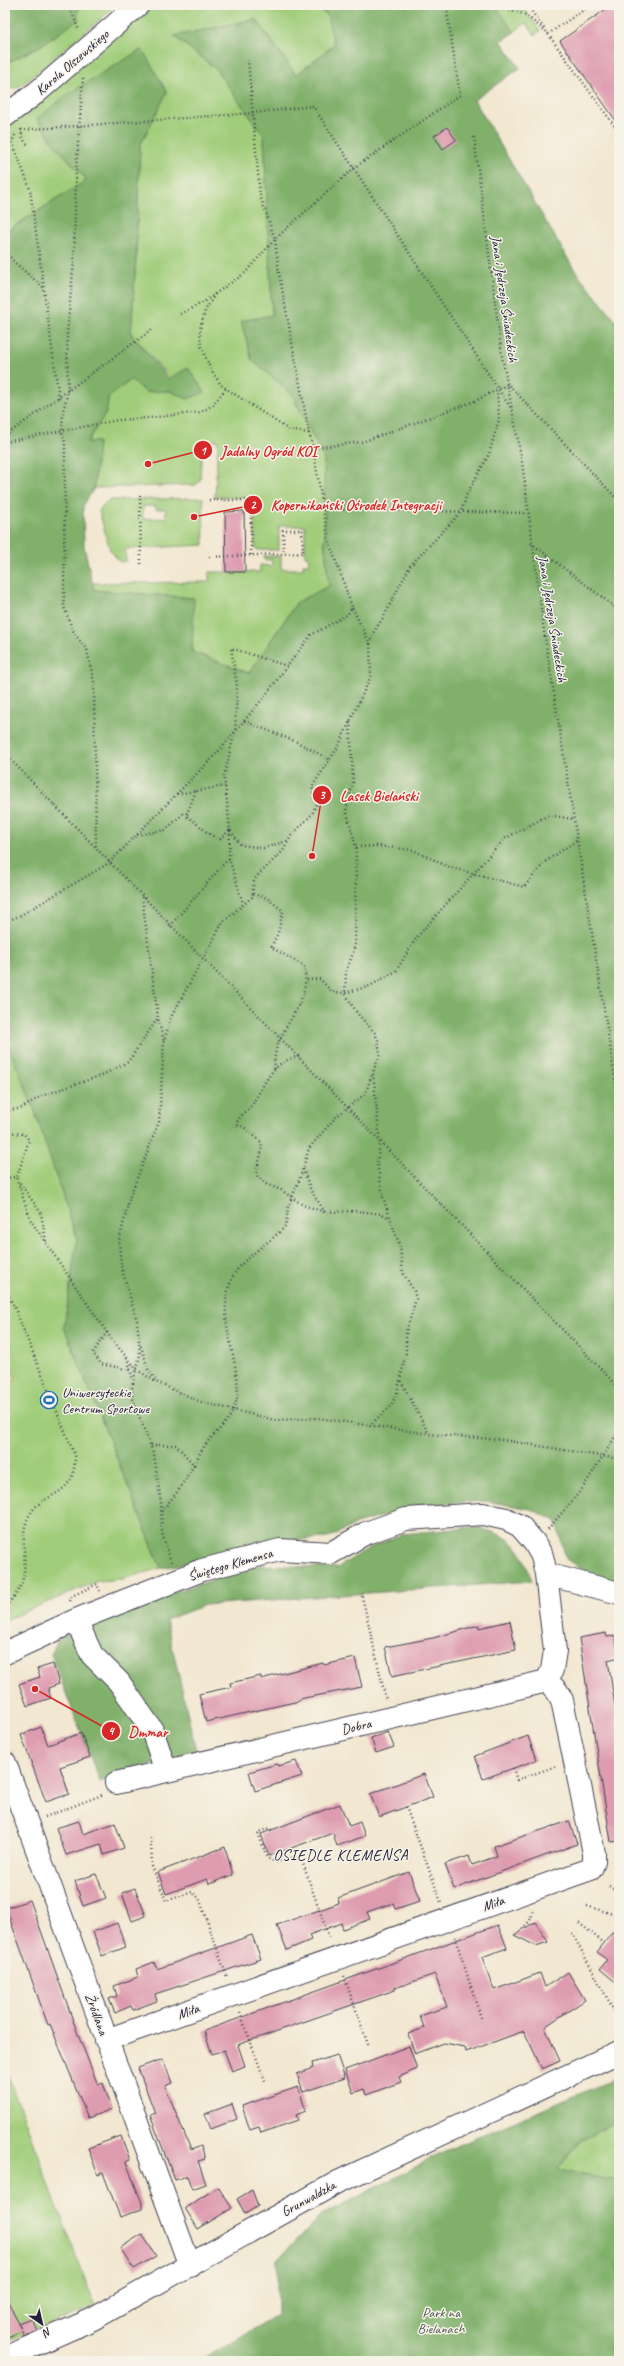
<svg xmlns="http://www.w3.org/2000/svg" width="624" height="2366" viewBox="0 0 624 2366" font-family="Caveat,sans-serif">
<style>
.green{fill:#a1cd7a;stroke:#62785a;fill-rule:evenodd}
.forest{fill:#80b06a;stroke:#516952}
.sand{fill:#eeda9e;stroke:#887e6c}
.building{fill:#de9cb0}
.lines{fill:none;stroke-linecap:round;stroke-linejoin:round}
.minor-casing{stroke:#414051;stroke-width:24}
.path{stroke:#414051;stroke-width:2.5;stroke-dasharray:1 3;stroke-linecap:butt}
.minor{stroke:#fff;stroke-width:22}
.labels{text-anchor:middle;stroke-width:3;stroke-linejoin:round;paint-order:stroke}
.street-label{font-size:14px;fill:#22223b;stroke:#f7f3e8}
.poi-label{font-size:14px;fill:#22223b;stroke:#f7f3e8;text-anchor:start}
.park-label{font-size:14px;fill:#48554e;stroke:#f7f3e8}
.neighbourhood-label{font-size:15px;letter-spacing:1px;fill:#22223b;stroke:#f7f3e8}
.leader{fill:none;stroke:#d62828;stroke-width:1.5}
.callout-dot{fill:#d62828;stroke:#f7f3e8;stroke-width:1.5}
.mark-label{font-size:12px;text-anchor:middle;font-weight:bold;fill:#fff}
.callout-label{font-size:15px;text-anchor:middle;font-weight:bold;fill:#d62828;stroke:#f7f3e8;stroke-width:3;stroke-linejoin:round;paint-order:stroke}
</style>
<rect width="100%" height="100%" fill="#f7f3e8"/>
<filter id="ink" filterUnits="userSpaceOnUse"><feTurbulence type="fractalNoise" baseFrequency=".025" numOctaves="2"/><feDisplacementMap in="SourceGraphic" scale="8" xChannelSelector="R" yChannelSelector="G"/><feConvolveMatrix kernelMatrix="1 2 1 2 8 2 1 2 1" color-interpolation-filters="sRGB"/></filter>
<filter id="wash" filterUnits="userSpaceOnUse"><feTurbulence type="fractalNoise" baseFrequency=".012" numOctaves="4" result="noise"/><feDisplacementMap in="SourceGraphic" scale="16" xChannelSelector="R" yChannelSelector="G"/><feGaussianBlur stdDeviation="0.9" result="paint"/><feColorMatrix in="noise" values="0 0 0 0 0 0 0 0 0 0 0 0 0 0 0 0 0 1.4 0 .05"/><feComposite in="paint" operator="in"/></filter>
<g filter="url(#wash)">
<rect width="100%" height="100%" fill="#f2e7d0"/>
<!-- green -->
<path class="green" d="M5,5H117L26,82C20,87 13,90 5,88Z
M153,5H309L327,14L334,45L296,75L256,19L175,37L215,68L264,136L272,315L241,321L252,360L292,394L324,459L325,549L329,586L297,602L249,673L192,652V598L94,590L92,583L209,582V572H260V565L272,566V560H264V556H281V569H303V564H309L308,556H305V526H279V550H257L255,548L254,498L215,497L218,440L200,442V447H202L200,480L196,485L94,488L98,442H87L106,413L109,396L131,380L146,392L170,391L188,399L131,334L136,258L140,145L167,92L37,119L56,146L87,180L5,232V127L37,104Z
M495,5H522L540,31L535,35L526,23L514,32Z
M203,498L204,545L125,549L126,561L120,562L110,550L99,511L104,504L111,500ZM143,506H156V509H166V518L143,519Z
M5,1038L33,1106L77,1239L64,1327L161,1568L122,1579L98,1581L5,1620Z
M5,2068L95,2306L5,2343Z
M619,2120V2180L557,2170L580,2141Z"/>
<!-- forest -->
<path class="forest" d="M5,5H78V20L40,46L11,61L5,57Z
M309,5H495L514,32L501,41L520,68L474,100L574,269L619,325V1593L566,1559L556,1521L531,1509L486,1501L420,1505L356,1524L328,1538L307,1539L161,1568L64,1327L77,1239L33,1106L5,1038V232L87,180L56,146L37,119L69,93L142,49L167,92L140,145L136,258L131,334L168,379L188,368L205,392L188,399L170,391L146,392L131,380L109,396L106,413L87,442H98L94,488L83,506L84,546L94,590L194,598L192,652L249,673L297,602L329,586L325,549L324,459L292,394L252,360L241,321L272,315L264,136L215,68L174,36L256,19L296,75L334,45L327,14Z
M474,1527C513,1536 519,1543 532,1581L205,1605L166,1620L196,1750L100,1782L51,1654L59,1638L175,1592L260,1565L337,1568L369,1548L403,1534Z
M619,2077V2120L580,2141L557,2170L619,2180V2361H199L277,2315V2260L317,2218L450,2149Z"/>
<!-- sand -->
<path class="sand" d="M5,1352L16,1380L5,1384Z"/>
<g id="blocks">
<!-- building -->
<path class="building" d="M612,5H619V125L560,41Z
M447,127L456,140L443,149L434,136Z
M244,511L245,572H226L225,512Z
M510,1621L516,1650L392,1676L385,1647L433,1638L479,1625V1628Z
M606,1633L607,1637L615,1636L619,1657L608,1660L619,1733V1841L611,1842L579,1638Z
M355,1658L362,1687L299,1699V1701L206,1722L199,1694L231,1687L230,1683L261,1676V1679L323,1663L324,1665Z
M53,1664L59,1684L48,1688L51,1698L27,1706L19,1684L40,1677L37,1669Z
M41,1727L48,1745L81,1733L90,1757L60,1767L69,1794L46,1802L21,1735Z
M388,1732L394,1747L376,1753L371,1738Z
M528,1736L536,1760L483,1779L475,1756Z
M296,1761L302,1776L255,1791L249,1772L277,1764L278,1766Z
M424,1774L433,1797L379,1817L370,1794Z
M340,1804L349,1826L360,1822L365,1836L337,1846L333,1833L269,1856L261,1834Z
M79,1821L83,1834L115,1823L124,1848L104,1855L101,1844L66,1855L56,1828Z
M569,1821L577,1844L454,1889L445,1864L469,1856L472,1865L497,1856L494,1846Z
M225,1847L233,1875L209,1884L207,1879L166,1894L158,1872Z
M409,1872L420,1901L395,1909L393,1903L367,1912L370,1919L343,1929L341,1923L309,1935L311,1940L287,1950L277,1925L339,1903L338,1898Z
M96,1874L106,1898L83,1906L75,1881Z
M135,1888L146,1916L132,1921L122,1893Z
M30,1900L80,2040L98,2085L103,2083L112,2109L88,2118L50,2024L48,2025L6,1908Z
M535,1922L548,1942L536,1946L514,1935Z
M117,1923L126,1947L102,1956L93,1932Z
M619,1924V1985L600,1969L607,1960L597,1952Z
M498,1925L507,1948L482,1957L494,1990L540,1973L545,1987L568,1972L585,2000L546,2026L545,2028L560,2061L542,2069L524,2031L466,2052L465,2047L444,2043L415,2054L408,2034L424,2028L420,2016L447,2007L435,1974L395,1988V1990L240,2044L238,2045L245,2066L232,2071L224,2050L212,2054L204,2031Z
M252,1935L261,1959L155,1994L157,2001L133,2010L131,2006L115,2013L109,1999L117,1996L114,1986L138,1977L136,1969L154,1962L157,1969Z
M409,2046L417,2069L399,2077L401,2082L366,2095L364,2089L353,2093L345,2070Z
M337,2055L345,2078L303,2092L297,2074L313,2068L312,2063Z
M163,2059L172,2083L165,2086L191,2150L201,2146L205,2159L198,2161L206,2184L192,2189L187,2176L175,2180L150,2115L155,2113L138,2068Z
M298,2087L306,2111L296,2115L298,2120L261,2133L259,2127L250,2130L242,2106Z
M232,2104L237,2119L211,2129L205,2114Z
M121,2136L130,2160L126,2162L142,2203V2209L120,2217L103,2173L98,2175L88,2148Z
M218,2187L232,2208L198,2229L185,2208Z
M252,2190L258,2206L245,2214L237,2199Z
M142,2234L156,2256L134,2269L120,2248Z
M5,2295L21,2329L18,2323L31,2318L37,2330L24,2336L22,2331L5,2338Z"/>
</g>
</g>
<g filter="url(#ink)">
<use href="#blocks" fill-opacity="0" stroke="#414051" stroke-width="1"/>
<g class="lines">
<defs>
<path id="minor" d="M5,116L36,93L138,5
M546,1574L619,1593
M76,1620L92,1655L119,1682L152,1730L166,1771
M5,1653L76,1620L202,1570L280,1550L331,1553L366,1533L406,1519L483,1514L506,1519L520,1526L534,1542L542,1556L546,1574L555,1651L552,1670L547,1681
M5,1763L190,2266
M116,1783L547,1681
M106,2040L591,1869L594,1862V1853L562,1700L557,1691L547,1681
M5,2358L93,2319L338,2182L619,2052"/>
</defs>
<!-- minor casing -->
<use href="#minor" class="minor-casing"/>
<!-- path -->
<path class="path" d="M69,5L79,31
M498,5L526,15L545,31
M527,5L619,132
M548,34L591,5
M83,78L76,171L74,261L67,333L68,392L63,411L62,432L65,442L64,607L74,633L87,650L94,682L96,849
M21,129L23,139L29,146
M21,130L253,113L313,106L512,410
M15,135L12,141L30,189L59,398
M474,137L502,356L522,462L544,631L619,1104
M5,251L14,262L44,288
M215,294L205,311L200,329L201,346L211,370L221,385L289,430L309,433L279,273L275,239L260,196L248,60
M180,314L202,303L245,273L275,239L354,168L460,95L446,5
M309,433L313,448L362,442L475,401L508,384L619,501
M5,436L153,329
M5,442L118,420L148,418L201,412L213,405L226,388
M140,495L141,567
M209,500H251V555
M323,509L527,513
M531,543L619,610
M209,557L303,553L302,530H283L284,554
M370,644L373,633L383,618L410,566L461,512L467,494L489,454L499,419L497,391
M244,721L297,742L330,760
M350,722L353,782L346,809L356,847L355,943L353,953L346,971L345,993L357,1013L375,1033L378,1040L380,1054L373,1072L380,1143L377,1163L383,1197L400,1247L403,1273L414,1291L416,1299L406,1332V1353L397,1393L391,1406L369,1426
M5,754L619,1388
M196,791L186,816C199,823 206,835 220,839L230,830
M177,794L225,786
M230,830L229,858L243,903
M137,835L165,830L183,814L188,813
M287,841L264,848L241,845L230,830L224,776L235,731L237,686L231,648L287,666
M356,847L378,846L413,850L449,867L524,887L545,862L577,840
M253,894L267,898L283,911L278,933L271,947L304,966C314,1008 269,1031 275,1069
M142,897L158,1018L164,1042
M5,922L21,915L109,863L217,753L264,697L311,635L347,615L352,607L328,538L313,448
M170,926L229,858
M307,980L320,979L332,992L345,993L370,986L396,971L417,937L504,839L549,815L573,819
M299,1056C269,1063 266,1084 251,1106C247,1112 240,1115 237,1122L238,1125L244,1127L261,1142C264,1154 256,1163 257,1176L266,1184L281,1190L303,1205L325,1212L358,1211L382,1214L390,1218
M5,1111L22,1108L41,1096L100,1076L128,1062L158,1018
M5,1126L8,1132L24,1134L29,1140L17,1177
M303,1169L311,1191L325,1212
M5,1178L16,1177L31,1221L110,1337L137,1370L156,1382L201,1402L275,1420L318,1418L429,1434L503,1440L619,1459
M20,1183L41,1213L46,1241
M5,1290L13,1304L75,1456C75,1501 43,1489 29,1516C14,1543 40,1577 5,1606
M107,1332L93,1353L101,1364L131,1370
M141,1346L148,1369L156,1381
M128,1361L133,1380
M401,1381L429,1434
M151,1445H176L194,1465L178,1491L161,1512
M194,1465C199,1455 203,1447 210,1439C218,1430 228,1422 233,1411C251,1372 208,1319 235,1273C244,1257 274,1240 286,1225L288,1207L300,1178L309,1148L336,1117L365,1094L372,1075
M548,1529L580,1492L619,1431
M171,1562L162,1533L161,1502L154,1455L132,1397V1388L140,1355L139,1340L137,1321L121,1266L119,1241L130,1196L159,1122L164,1042L170,1019L223,922L252,897L254,880L259,874L283,851L291,836L312,814L316,805L312,787L338,747L371,676L370,644L352,607
M362,1596L386,1700
M70,1601L72,1596L97,1584L100,1591
M513,1768L517,1780L556,1766
M406,1807L441,1902
M45,1817L102,1795
M271,1830L270,1828L258,1832L267,1858L275,1862L295,1857L302,1861L330,1940
M151,1838L152,1866L166,1901L192,1892L199,1898L227,1977
M609,1886L619,1893
M587,1906L619,1916
M579,1923L604,1943
M525,1926L530,1921L533,1911
M572,1933L619,2020
M455,1937L482,2021
M344,1976L369,2047
M240,2013L266,2084"/>
<!-- minor -->
<use href="#minor" class="minor"/>
</g>
</g>
<!-- icons -->
<defs>
<symbol id="stadium-ring" viewBox="-11 -11 22 22"><circle r="9.5" fill="#f7f3e8" stroke="#1f6fb2" stroke-width="1.5"/><path d="M0-5a6.5 5 0 1 0 0 10a6.5 5 0 1 0 0-10ZM-3.5-1.8h7v3.6h-7Z" fill="#1f6fb2"/></symbol>
</defs>
<g fill-rule="evenodd">
<use href="#stadium-ring" x="39" y="1390" width="20" height="20"/>
</g>
<g class="labels">
<!-- street labels -->
<g class="street-label">
<text transform="translate(72 62) rotate(-41)" y="5">Karola Olszewskiego</text>
<text transform="translate(505 299) rotate(82)" y="5">Jana i Jędrzeja Śniadeckich</text>
<text transform="translate(553 619) rotate(81)" y="5">Jana i Jędrzeja Śniadeckich</text>
<text transform="translate(230 1564) rotate(-16)" y="5">Świętego Klemensa</text>
<text transform="translate(356 1726) rotate(-13)" y="5">Dobra</text>
<text transform="translate(493 1903) rotate(-19)" y="5">Miła</text>
<text transform="translate(188 2011) rotate(-19)" y="5">Miła</text>
<text transform="translate(97 2014) rotate(70)" y="5">Źródlana</text>
<text transform="translate(308 2198) rotate(-29)" y="5">Grunwaldzka</text>
</g>
<!-- poi labels -->
<g class="poi-label">
<text x="62" y="1397">Uniwersyteckie<tspan x="62" dy="16">Centrum Sportowe</tspan></text>
</g>
<!-- park labels -->
<g class="park-label">
<text x="441" y="2317">Park na<tspan x="441" dy="16">Bielanach</tspan></text>
</g>
<!-- neighbourhood labels -->
<g class="neighbourhood-label">
<text x="341" y="1860">OSIEDLE KLEMENSA</text>
</g>
</g>
<!-- callouts -->
<path class="leader" d="M148 464L203 450M194 517L253 505M312 856L322 795M35 1689L111 1731"/>
<g class="callout-dot">
<circle cx="148" cy="464" r="4"/>
<circle cx="194" cy="517" r="4"/>
<circle cx="312" cy="856" r="4"/>
<circle cx="35" cy="1689" r="4"/>
<circle cx="203" cy="450" r="10"/>
<circle cx="253" cy="505" r="10"/>
<circle cx="322" cy="795" r="10"/>
<circle cx="111" cy="1731" r="10"/>
</g>
<g class="mark-label">
<text x="203" y="455">1</text>
<text x="253" y="509">2</text>
<text x="322" y="799">3</text>
<text x="111" y="1735">4</text>
</g>
<g class="callout-label">
<text x="269" y="456">Jadalny Ogród KOI</text>
<text x="356" y="510">Kopernikański Ośrodek Integracji</text>
<text x="379" y="801">Lasek Bielański</text>
<text x="148" y="1737">Dmmar</text>
</g>
<!-- margin -->
<rect width="624" height="2366" fill="none" stroke="#f7f3e8" stroke-width="20"/>
<!-- north arrow -->
<g transform="translate(42 2324) rotate(146)" stroke="#f7f3e8" stroke-width="3" paint-order="stroke">
<path d="M0-3L7 15L0 10L-7 15Z" fill="#22223b"/>
<text y="-6" font-size="11" font-weight="bold" text-anchor="middle" fill="#22223b">N</text>
</g>
</svg>
